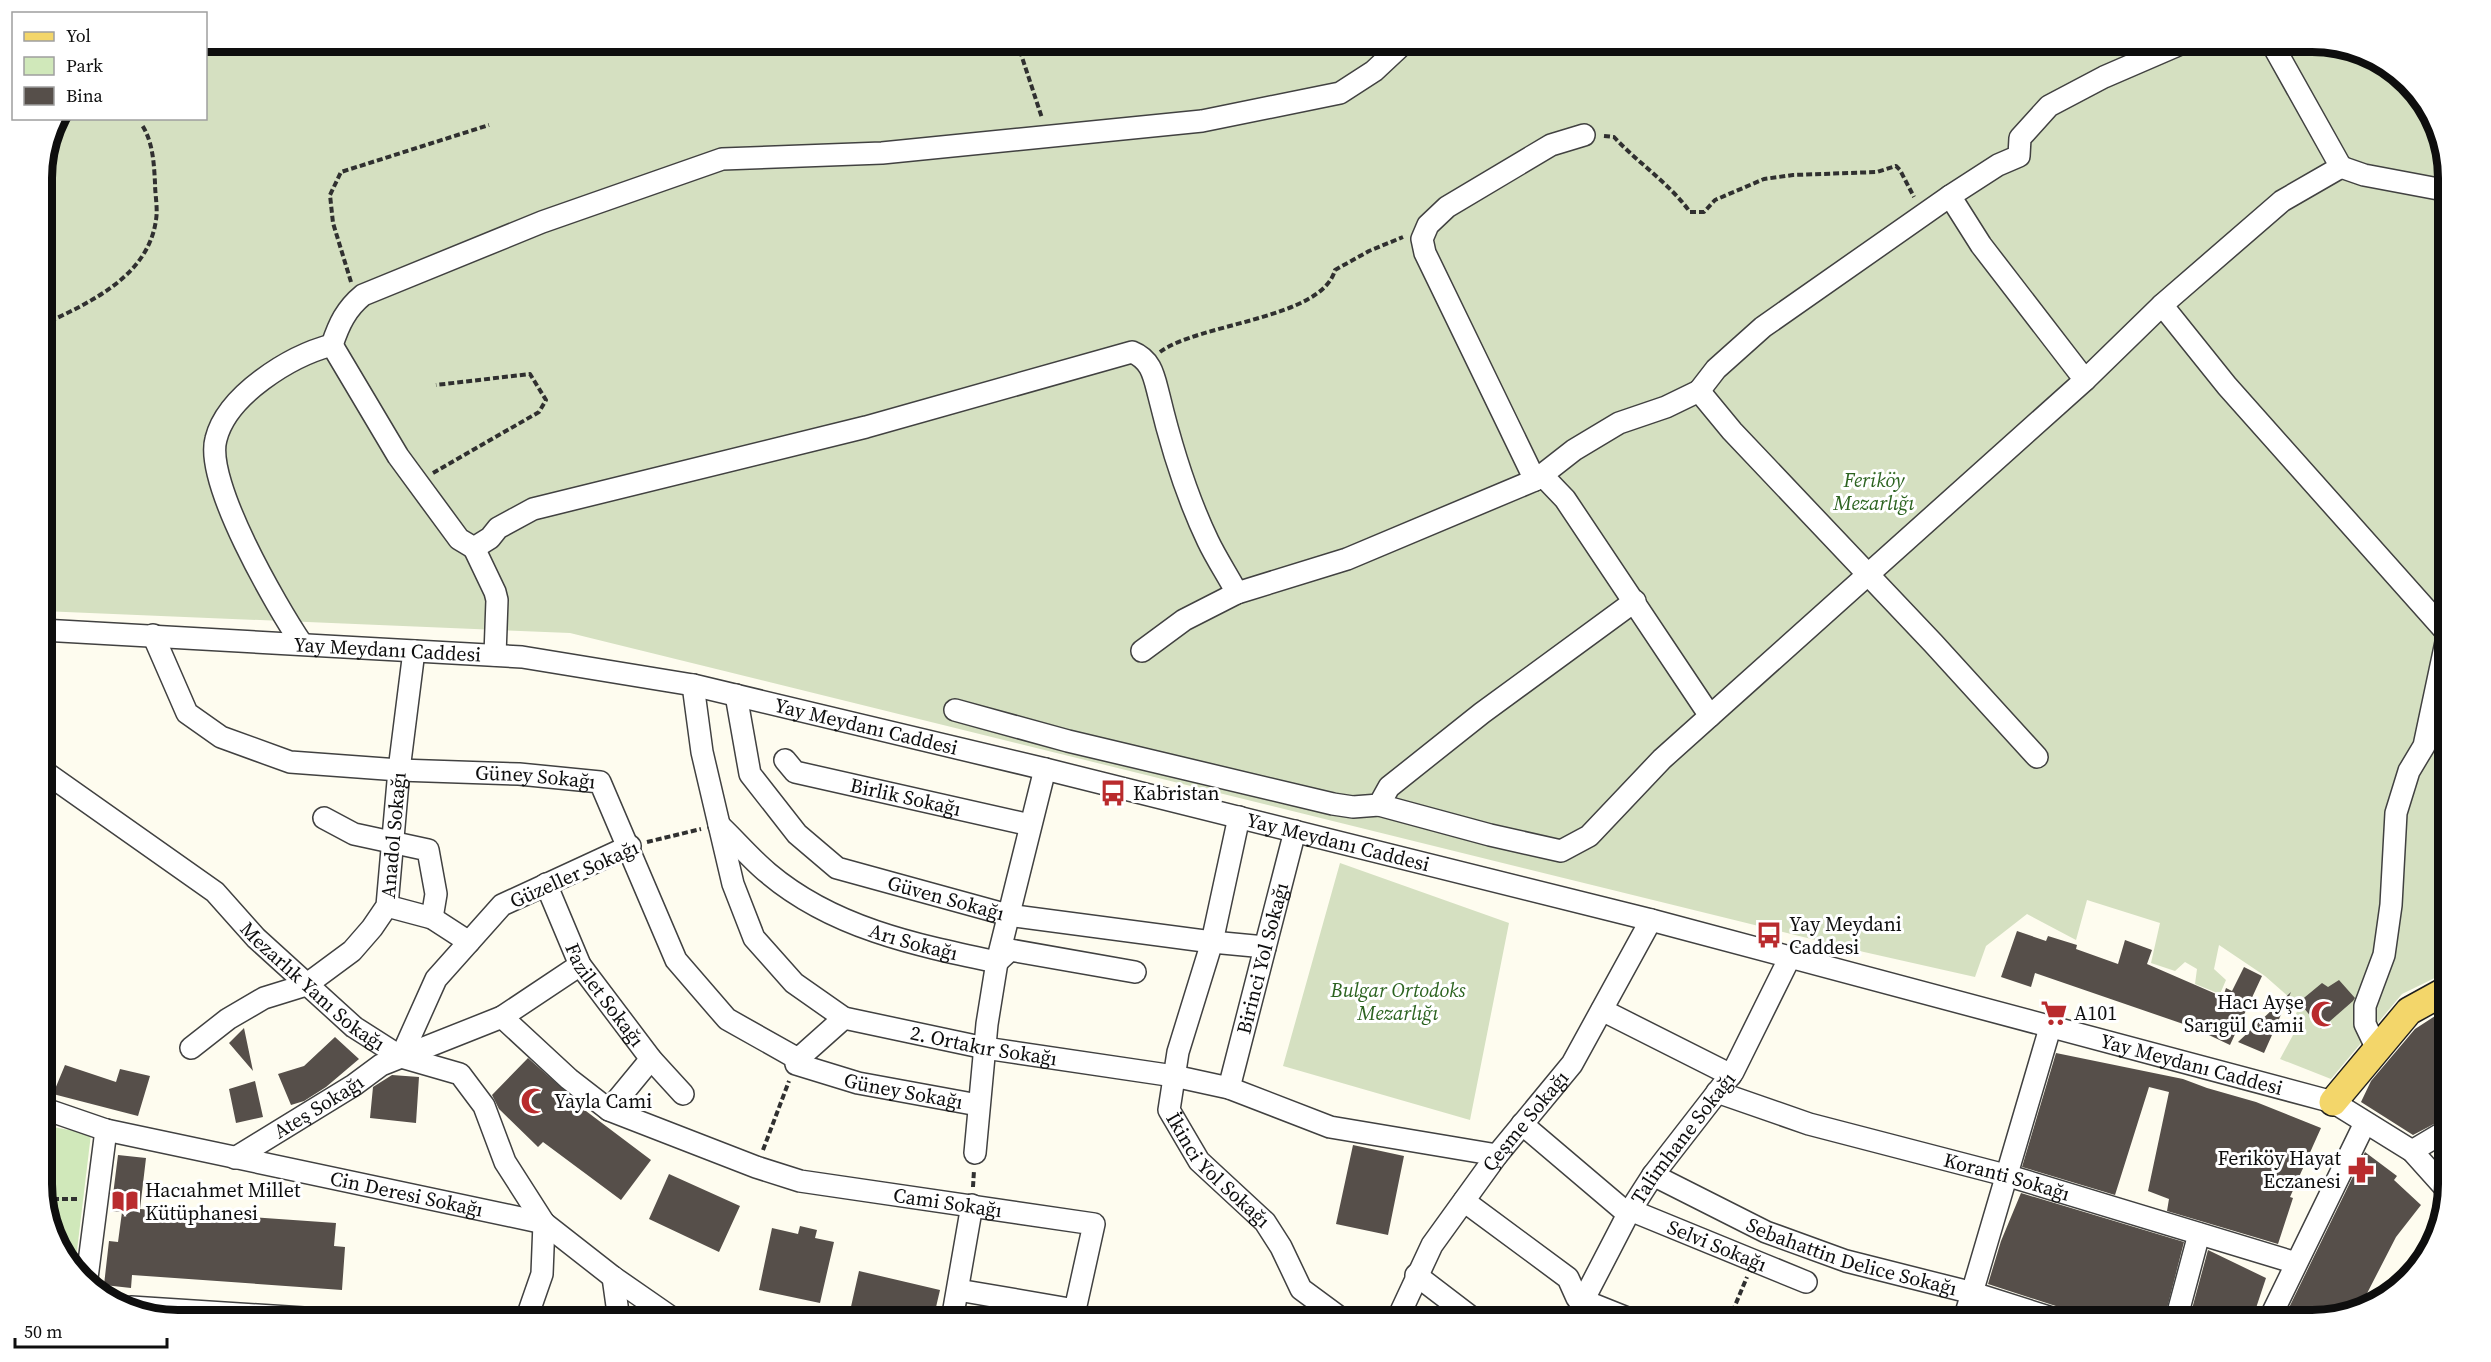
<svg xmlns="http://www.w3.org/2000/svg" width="2491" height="1362" viewBox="0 0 2491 1362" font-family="'Source Serif 4',serif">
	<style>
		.green { fill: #d0e8ba }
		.cemetery { fill: #d5e0c1 }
		.building { fill: #564f4a }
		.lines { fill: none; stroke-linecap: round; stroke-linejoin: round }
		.minor-casing { stroke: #414141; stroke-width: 24 }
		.major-casing { stroke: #1f1f1f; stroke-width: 30 }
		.path { stroke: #303030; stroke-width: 4; stroke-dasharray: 6 3; stroke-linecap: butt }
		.minor { stroke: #fff; stroke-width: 21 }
		.major { stroke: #f3d66a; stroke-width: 27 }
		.labels { text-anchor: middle; stroke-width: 6; stroke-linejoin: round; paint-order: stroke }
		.park-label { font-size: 20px; font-style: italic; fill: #2c6320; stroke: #fff }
		.street-label { font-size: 20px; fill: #0e0e0e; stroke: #fff }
		.poi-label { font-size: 20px; fill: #0e0e0e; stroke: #fff; text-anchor: start }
		.rim { fill: none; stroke: #0e0e0e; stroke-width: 8 }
	</style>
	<rect width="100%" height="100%" fill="#fefcef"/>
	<path class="green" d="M42,1125L91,1134L75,1267L60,1252L42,1192Z"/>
	<path class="cemetery" d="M206,42H2313L2381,60L2431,110L2449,172V971L2402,994L2331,1079L2280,1059L2299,1024L2294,1019L2299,1006L2265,976L2219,945L2214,969L2226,980L2220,994L2195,984L2197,969L2185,962L2175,971L2151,963L2160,923L2087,900L2076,940L2027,914L1986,946L1975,977L1864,952L570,633L42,611V170L53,126L57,118H206Z
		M1340,863L1509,923L1470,1120L1283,1066Z"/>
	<path class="building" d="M2017,931L2046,941L2048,936L2077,945L2076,949L2118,964L2125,940L2152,950L2147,964L2223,997L2226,988L2232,991L2244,967L2262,976L2230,1045L2192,1027L2035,973L2031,987L2001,977Z
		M2339,980L2355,998L2353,1001L2321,1029L2299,1002L2322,983L2328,987Z
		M2291,992L2264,1053L2238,1042Z
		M2449,1007V1116L2413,1135L2361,1102L2371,1081L2415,1029Z
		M244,1028L253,1071L229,1043Z
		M335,1037L359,1059L326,1087L304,1101L291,1105L278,1074L304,1066Z
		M2056,1053L2183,1079L2207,1088L2256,1102L2321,1128L2290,1197L2293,1198L2278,1244L2167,1211L2169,1199L2148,1191L2169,1092L2149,1087L2115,1195L2022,1167Z
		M528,1058L580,1104L578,1105L651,1160L621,1200L543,1142L538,1147L499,1109L492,1095Z
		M65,1065L116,1082L120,1069L150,1076L138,1116L53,1094Z
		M392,1075L419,1077L416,1123L370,1118L373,1087Z
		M255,1081L263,1117L236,1123L229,1089Z
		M1353,1145L1404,1156L1388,1235L1336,1224Z
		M2365,1152L2397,1176L2394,1180L2421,1205L2396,1237L2360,1307L2313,1320H2283Z
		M118,1155L146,1158L140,1209L336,1223L334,1246L345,1247L342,1290L132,1275L131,1288L104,1285L109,1241L118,1242L122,1212L111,1211Z
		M669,1174L740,1206L719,1252L649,1219Z
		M2021,1193L2184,1242L2164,1320H2070L2068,1312L2062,1308L1988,1284L2001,1241Z
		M800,1226L817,1230L815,1238L834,1242L820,1303L759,1290L772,1228L798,1234Z
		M2208,1250L2266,1278L2252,1320H2189Z
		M859,1271L940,1290L933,1320H848Z
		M1981,1309L2016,1320H1977Z"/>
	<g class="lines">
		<g class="minor-casing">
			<g id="minor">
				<path d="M1584,135L1551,145L1447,207L1428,225L1422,239L1425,253L1535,480L1542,475L1565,499L1710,716"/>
				<path d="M2341,167L2364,175L2449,191"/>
				<path d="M2162,305L2282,201L2341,167L2271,42"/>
				<path d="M332,345C339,324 346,309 363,295L542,222L722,159L882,153L1202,121L1340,93L1374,71L1405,42"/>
				<path d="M2085,380L2162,305L2227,386L2448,634"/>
				<path d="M1699,391L1716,369L1763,327L1950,196"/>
				<path d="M1542,475L1574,450L1619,423L1666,407L1699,391L1732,431L1933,643L2037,757"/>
				<path d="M474,548L495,592L497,600L495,655"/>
				<path id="s1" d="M42,630L522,657L693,685L1045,769L1651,920L2333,1102L2412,1151L2447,1190"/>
				<path id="s2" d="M153,635L187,713L221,737L290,762L399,770L519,774L600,782L676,960L727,1019L798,1059L844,1018"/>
				<path d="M302,644C277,607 204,482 216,439C227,395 290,356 332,345L398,456L459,539L474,548L490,538L498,528L533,509L866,427L1132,352C1152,360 1154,377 1159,396C1171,446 1186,495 1208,541C1216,558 1228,576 1237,593"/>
				<path d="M1142,651L1184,620L1237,593L1347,559L1535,480"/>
				<path id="s3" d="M693,685L702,752L733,884L754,938L794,983L844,1018L985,1048L1174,1076L1229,1088L1330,1127L1497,1155"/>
				<path id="s4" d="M736,695L750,774L797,834L837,868L1008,915L1212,942L1265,947"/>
				<path d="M955,710L1068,741L1333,804L1353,807L1379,805L1389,787L1482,713L1635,601"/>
				<path id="s5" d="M785,760L795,772L1030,825"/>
				<path id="s6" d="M42,770L215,892L256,938L354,1027L401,1057L460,1074L484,1106L505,1162L544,1223"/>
				<path d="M1379,805L1490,835L1561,851L1589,836L1662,759L2085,380L1981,245L1950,196L1998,165L2019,156L2020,138L2049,106L2104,77L2185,42"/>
				<path id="s7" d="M1239,817L1212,942L1178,1052L1169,1110L1199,1161L1265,1222L1281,1247L1301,1289L1343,1320"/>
				<path d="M324,818L354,834L428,850L436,894L432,918"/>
				<path id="s8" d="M719,825C736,841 751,859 768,873C833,928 916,945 997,962L1010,950L1135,972"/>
				<path id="s9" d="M546,884L580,965L651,1059L683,1094"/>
				<path d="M387,906L432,918L469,942"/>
				<path d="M1602,1010L1731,1075"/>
				<path id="s10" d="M502,1017L569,1079L609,1110L756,1167L800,1181L1094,1224L1075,1310L958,1290"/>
				<path id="s11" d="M191,1048L228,1019L264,998L306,985L352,951L372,928L387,906L399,770L414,651"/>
				<path d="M2377,1049L2365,1024V1006L2384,955L2391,905L2396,813L2409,771L2424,746L2449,628"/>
				<path d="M401,1057L436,979L502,905L630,846"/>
				<path id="s12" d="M796,1064L858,1083L978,1105"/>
				<path id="s13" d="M1229,1088L1295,831"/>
				<path id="s14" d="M1717,1092L1809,1124L2009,1176L2296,1263"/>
				<path id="s15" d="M42,1108L106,1130L544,1223L613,1277L675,1320"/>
				<path d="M609,1110L651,1059"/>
				<path d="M1522,1124L1628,1214"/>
				<path d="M2412,1151L2449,1129"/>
				<path d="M975,1153L987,1024L997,962L1045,769"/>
				<path id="s16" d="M235,1158L354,1085L381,1065L502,1017L580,965"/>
				<path id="s17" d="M1653,1175L1766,1232L1846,1261L1973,1293L2058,1320"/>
				<path d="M1464,1201L1568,1278L1577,1298L1632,1320"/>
				<path id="s18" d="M1630,1210L1806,1282"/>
				<path d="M1416,1275L1475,1320"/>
				<path d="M613,1277L619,1320"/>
				<path d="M87,1278L106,1130"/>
				<path d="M131,1307L335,1320"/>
				<path d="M526,1320L542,1274L544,1223"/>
				<path d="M952,1320L972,1205"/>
				<path id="s19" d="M1397,1320L1432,1245L1497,1155L1572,1064L1651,920"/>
				<path id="s20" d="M1576,1320L1585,1297L1628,1214L1653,1175L1733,1072L1790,957"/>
				<path d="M1964,1320L2050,1028"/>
				<path d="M2176,1320L2199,1234"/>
				<path d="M2269,1320L2365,1123"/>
			</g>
		</g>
		<g class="major-casing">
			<path id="major" d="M2333,1102L2409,1011L2449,989"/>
		</g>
		<path class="path" d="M1017,42L1042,118
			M1604,136L1614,137C1638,163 1669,183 1690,212H1704L1715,200L1764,179L1793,175L1877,172L1896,166L1900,170L1914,197
			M351,282L333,223L330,195L341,172L489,125
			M42,325C89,303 148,277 156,220C158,208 155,195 155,183C154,164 153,142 142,125
			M1160,352C1199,323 1322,319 1335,270L1369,251L1403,237
			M433,473L539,412L546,400L530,374L436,385
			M647,842L701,829
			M763,1150L789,1081
			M973,1187L974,1170
			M44,1199H79
			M1729,1320L1747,1277"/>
		<use href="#minor" class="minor"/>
		<use href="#major" class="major"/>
	</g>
	<defs>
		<g id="bus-bare" transform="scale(2.07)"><path d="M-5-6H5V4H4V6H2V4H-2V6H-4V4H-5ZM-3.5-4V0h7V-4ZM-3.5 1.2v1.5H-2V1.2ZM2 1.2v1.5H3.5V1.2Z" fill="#b92b2d" stroke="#fff" stroke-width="2.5" paint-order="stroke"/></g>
		<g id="supermarket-bare" transform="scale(2.07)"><path d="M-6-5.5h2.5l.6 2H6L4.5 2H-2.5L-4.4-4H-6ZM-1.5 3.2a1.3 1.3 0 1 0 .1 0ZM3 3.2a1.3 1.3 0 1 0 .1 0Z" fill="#b92b2d" stroke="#fff" stroke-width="2.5" paint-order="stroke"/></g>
		<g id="mosque-bare" transform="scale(2.07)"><path d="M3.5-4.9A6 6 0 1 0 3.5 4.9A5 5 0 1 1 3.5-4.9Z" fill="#b92b2d" stroke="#fff" stroke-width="2.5" paint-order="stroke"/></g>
		<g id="pharmacy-bare" transform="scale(2.07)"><path d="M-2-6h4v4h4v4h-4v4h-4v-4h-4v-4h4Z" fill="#b92b2d" stroke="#fff" stroke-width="2.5" paint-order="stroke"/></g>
		<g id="library-bare" transform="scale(2.07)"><path d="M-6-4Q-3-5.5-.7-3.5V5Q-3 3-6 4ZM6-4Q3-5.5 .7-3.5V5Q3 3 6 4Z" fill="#b92b2d" stroke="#fff" stroke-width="2.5" paint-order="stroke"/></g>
	</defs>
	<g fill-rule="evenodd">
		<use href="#bus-bare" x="1113" y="793"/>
		<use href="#bus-bare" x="1769" y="935"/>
		<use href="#supermarket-bare" x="2054" y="1013"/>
		<use href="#mosque-bare" x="2324" y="1014"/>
		<use href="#mosque-bare" x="534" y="1101"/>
		<use href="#pharmacy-bare" x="2361" y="1170"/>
		<use href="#library-bare" x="125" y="1201"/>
	</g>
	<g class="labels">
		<g class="park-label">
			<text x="1874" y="487">Feriköy<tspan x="1874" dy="23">Mezarlığı</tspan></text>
			<text x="1398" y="997">Bulgar Ortodoks<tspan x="1398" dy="23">Mezarlığı</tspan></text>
		</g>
		<g class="street-label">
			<text dy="7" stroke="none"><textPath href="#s1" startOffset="346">Yay Meydanı Caddesi</textPath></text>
			<text dy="7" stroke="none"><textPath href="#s1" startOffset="832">Yay Meydanı Caddesi</textPath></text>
			<text dy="7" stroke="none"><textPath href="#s2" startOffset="446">Güney Sokağı</textPath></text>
			<text dy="7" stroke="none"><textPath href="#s5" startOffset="129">Birlik Sokağı</textPath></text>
			<text dy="7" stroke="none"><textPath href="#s11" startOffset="318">Anadol Sokağı</textPath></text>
			<text dy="7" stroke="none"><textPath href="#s1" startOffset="1318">Yay Meydanı Caddesi</textPath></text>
			<text transform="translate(574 874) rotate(-24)" y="7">Güzeller Sokağı</text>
			<text dy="7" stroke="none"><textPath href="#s4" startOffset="322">Güven Sokağı</textPath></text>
			<text dy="7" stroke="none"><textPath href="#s8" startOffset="231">Arı Sokağı</textPath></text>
			<text dy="7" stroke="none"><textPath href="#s13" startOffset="134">Birinci Yol Sokağı</textPath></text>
			<text dy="7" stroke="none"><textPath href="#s6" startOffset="348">Mezarlık Yanı Sokağı</textPath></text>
			<text dy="7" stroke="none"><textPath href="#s9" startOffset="126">Fazilet Sokağı</textPath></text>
			<text dy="7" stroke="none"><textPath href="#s3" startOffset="525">2. Ortakır Sokağı</textPath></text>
			<text dy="7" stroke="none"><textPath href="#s1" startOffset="2200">Yay Meydanı Caddesi</textPath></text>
			<text dy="7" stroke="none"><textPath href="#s12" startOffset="111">Güney Sokağı</textPath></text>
			<text dy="7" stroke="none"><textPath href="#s16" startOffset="98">Ateş Sokağı</textPath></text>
			<text dy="7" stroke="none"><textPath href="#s19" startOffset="238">Çeşme Sokağı</textPath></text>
			<text dy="7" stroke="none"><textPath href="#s20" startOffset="212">Talimhane Sokağı</textPath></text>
			<text dy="7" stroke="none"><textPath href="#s7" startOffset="380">İkinci Yol Sokağı</textPath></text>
			<text dy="7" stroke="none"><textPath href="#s14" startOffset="302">Koranti Sokağı</textPath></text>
			<text dy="7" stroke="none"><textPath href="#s15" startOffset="375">Cin Deresi Sokağı</textPath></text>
			<text dy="7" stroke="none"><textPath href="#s10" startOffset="495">Cami Sokağı</textPath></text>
			<text dy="7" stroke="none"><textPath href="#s18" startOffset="94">Selvi Sokağı</textPath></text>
			<text dy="7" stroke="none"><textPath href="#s17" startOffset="216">Sebahattin Delice Sokağı</textPath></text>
		</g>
		<g class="poi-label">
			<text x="1133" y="800">Kabristan</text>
			<text x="1789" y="931">Yay Meydani<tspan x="1789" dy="23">Caddesi</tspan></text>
			<text x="2304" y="1009" text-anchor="end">Hacı Ayşe<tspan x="2304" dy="23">Sarıgül Camii</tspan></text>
			<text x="2074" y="1020">A101</text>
			<text x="554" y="1108">Yayla Cami</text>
			<text x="2341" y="1165" text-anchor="end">Feriköy Hayat<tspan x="2341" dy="23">Eczanesi</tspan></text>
			<text x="145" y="1197">Hacıahmet Millet<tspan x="145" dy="23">Kütüphanesi</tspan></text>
		</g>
	</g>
	<path d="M0 0H2491V1362H0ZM178 52H2312A126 126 0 0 1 2438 178V1184A126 126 0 0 1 2312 1310H178A126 126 0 0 1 52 1184V178A126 126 0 0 1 178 52Z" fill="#fff" fill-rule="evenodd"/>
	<path class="rim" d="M178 52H2312A126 126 0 0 1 2438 178V1184A126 126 0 0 1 2312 1310H178A126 126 0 0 1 52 1184V178A126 126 0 0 1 178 52Z"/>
	<rect x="12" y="12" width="195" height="108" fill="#ffffff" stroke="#9f9f9f" stroke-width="1.5"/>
	<rect x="24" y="32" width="30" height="9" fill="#f3d66a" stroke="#9f9f9f" stroke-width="1.5"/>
	<text x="66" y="42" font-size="18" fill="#0e0e0e">Yol</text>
	<rect x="24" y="57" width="30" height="18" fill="#d0e8ba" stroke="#9f9f9f" stroke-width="1.5"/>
	<text x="66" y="72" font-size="18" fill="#0e0e0e">Park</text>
	<rect x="24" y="87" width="30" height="18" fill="#564f4a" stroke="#9f9f9f" stroke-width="1.5"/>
	<text x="66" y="102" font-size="18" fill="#0e0e0e">Bina</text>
	<path d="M15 1338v9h152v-9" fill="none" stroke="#0e0e0e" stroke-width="3"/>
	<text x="24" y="1338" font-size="18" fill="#0e0e0e" stroke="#ffffff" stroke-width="4.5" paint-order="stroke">50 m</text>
</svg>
